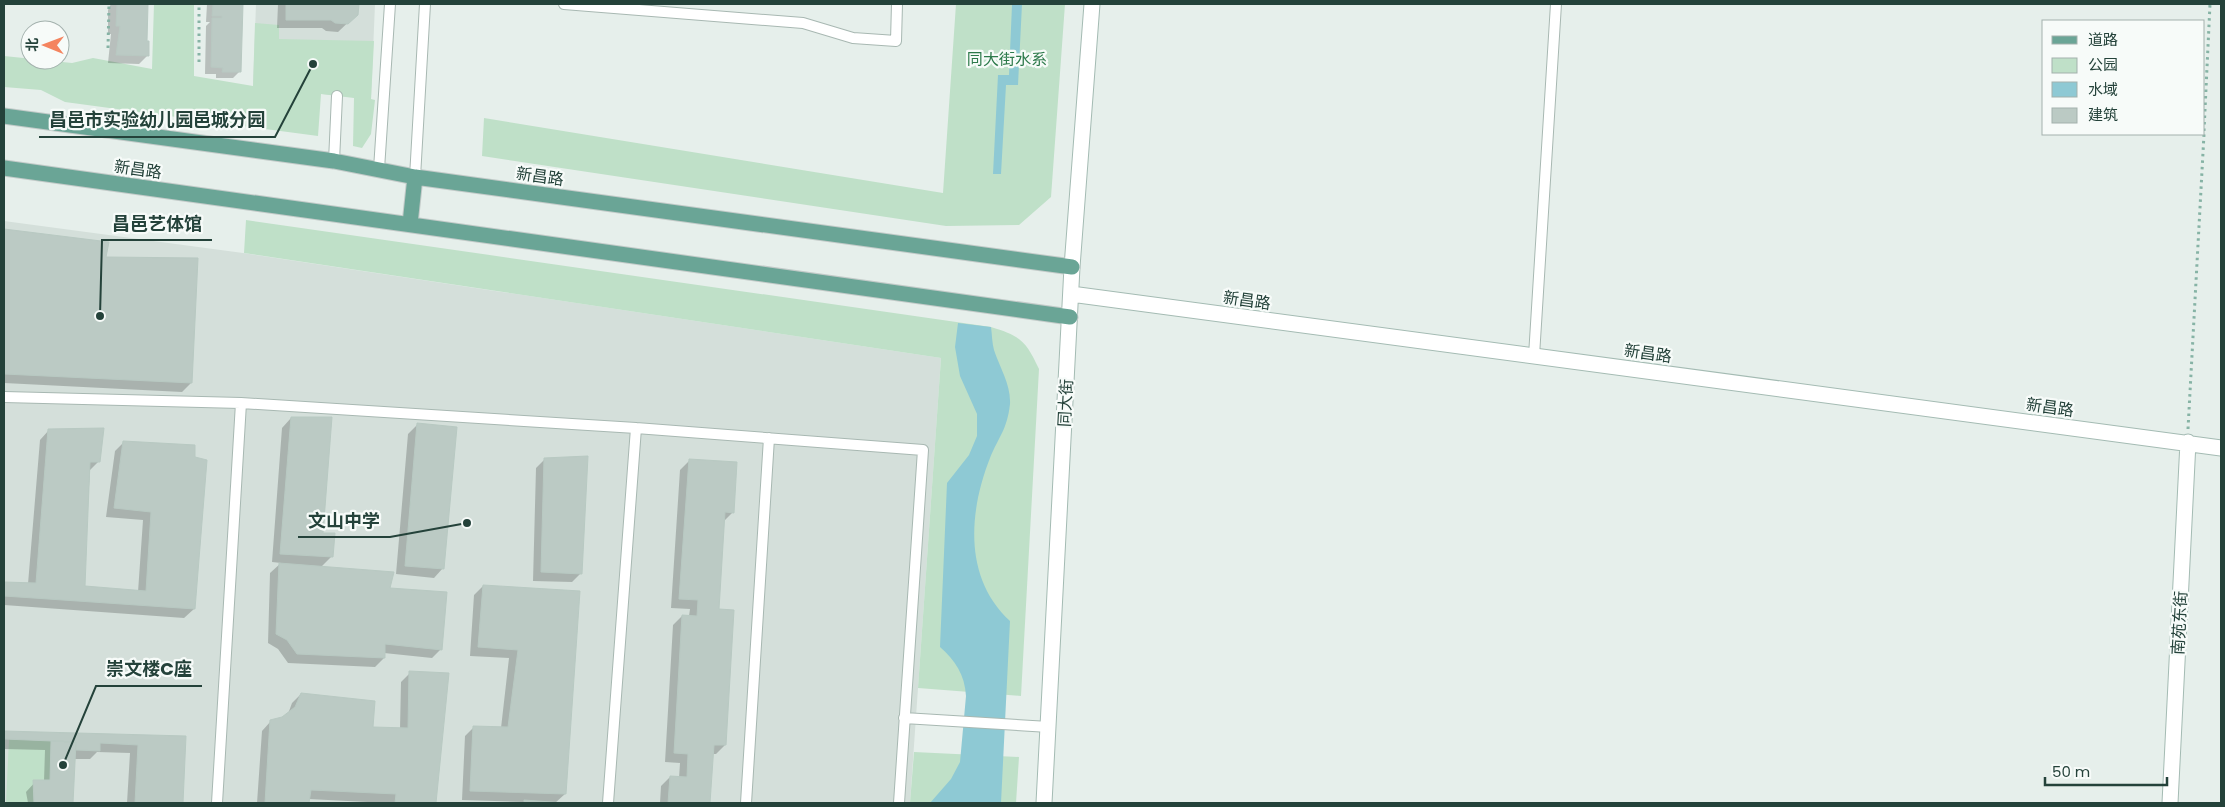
<svg xmlns="http://www.w3.org/2000/svg" width="2225" height="807" viewBox="0 0 2225 807" font-family="Poppins,'Noto Sans SC',sans-serif">
	<style>
		.built { fill: #d4dfda }
		.green { fill: #bfe0c8 }
		.water { fill: #8ec9d4 }
		.shadow { fill: #0003 }
		.building { fill: #bbcac4; stroke: #b8c9c2 }
		.lines { fill: none; stroke-linecap: round; stroke-linejoin: round }
		.lane-casing { stroke: #a8b8b2; stroke-width: 12 }
		.secondary-casing { stroke: #a4bbb3; stroke-width: 17 }
		.primary-casing { stroke: #c2cac8; stroke-width: 17 }
		.path { stroke: #86b3a5; stroke-width: 3; stroke-dasharray: 2.5 4; stroke-linecap: butt }
		.lane { stroke: #fff; stroke-width: 10 }
		.secondary { stroke: #fff; stroke-width: 15 }
		.primary { stroke: #6aa596; stroke-width: 15 }
		.labels { text-anchor: middle; stroke-width: 4.5; stroke-linejoin: round; paint-order: stroke }
		.park-label { font-size: 16px; fill: #2d7a4b; stroke: #f7fbf9 }
		.street-label { font-size: 16px; fill: #24423a; stroke: #f7fbf9 }
		.leader { fill: none; stroke: #24423a; stroke-width: 2 }
		.callout-dot { fill: #24423a; stroke: #f7fbf9; stroke-width: 2 }
		.callout-label { font-size: 18px; text-anchor: middle; font-weight: bold; fill: #24423a; stroke: #f7fbf9; stroke-width: 4.5; stroke-linejoin: round; paint-order: stroke }
	</style>
	<rect width="100%" height="100%" fill="#e6efeb"/>
	<path class="built" d="M256,4H375L371,99L253,87Z
		M4,221L243,253L941,358L910,803H4Z"/>
	<path class="green" d="M154,4H194V76L253,86L255,23L279,25V39L374,41L371,99L375,100L371,134L362,148L353,146L354,98L321,94L318,136L65,102L41,90L4,87V56L72,63L93,58L152,69Z
		M956,4H1065L1051,197L1019,225L946,226L482,156L484,118L943,193Z
		M246,220L991,327C1021,336 1026,341 1039,369L1021,696L918,688L941,358L244,253Z
		M9,739L51,741L50,780L33,781L34,803H6Z
		M914,752L1019,757L1016,803H910Z"/>
	<path class="water" d="M1002,4H1022L1018,85H1006L1001,174H993L998,75H1009L1012,5Z
		M958,323L991,327C992,334 992,343 994,350C1000,368 1011,385 1010,404C1007,430 999,436 990,458C969,511 963,578 1010,621L1001,803H930L951,779L960,762L966,696C965,675 955,660 940,647L947,483L969,455L977,436V414L960,376L955,347Z"/>
	<path class="shadow" d="M111,4H146V43L148,55L139,64L108,63L111,34H108V10Z
		M207,4H241L240,71L233,78H216V74H205L206,26L210,22H206Z
		M278,4H357V14L338,32L326,31L322,28H277Z
		M4,230L107,243L105,258L191,383L182,392L4,383Z
		M291,418L322,534L332,556L321,567L388,589L441,649L432,658L384,653V658L375,667L288,663L278,649L268,643L270,573L281,563L272,562L282,428Z
		M417,425L443,568L434,578L396,574L408,434Z
		M49,430L99,461L90,470L83,587L138,592L143,520L106,517L115,451L124,442L194,609L184,618L4,605V584H28L40,440Z
		M545,459L581,573L572,582L533,581L536,468Z
		M689,461L733,512L724,521L718,610L725,745L716,754H712L709,803H660L661,786L670,777L679,778L680,763L665,762L673,625L682,616H689L690,609L671,608L680,470Z
		M483,586L579,593L565,794L555,803L462,800L465,736L474,727L501,728L509,658L470,656L474,595Z
		M410,673L441,730L435,803H387L308,799V803H257L262,731L271,721L283,718L288,714L292,703L301,694L372,728L400,729L401,682Z
		M4,732L185,737L182,803H127L130,753L97,752L90,759H74L72,803H28L26,792L37,780L44,781L45,750L4,749Z"/>
	<path class="building" d="M117,4H148L147,41H149V56L116,55L120,26H116Z
		M213,4H243L241,72H222L223,68L211,67L212,18H222V16H212Z
		M286,4H359L358,15L348,24L335,23L331,20H286Z
		M4,229L109,242L106,257L198,258L192,383L4,374Z
		M291,417H332L323,533H335L333,557L280,554Z
		M417,423L457,427L444,569L405,566Z
		M104,428L100,462H90L85,586L146,591L151,512L114,508L123,441L195,445V457L207,460L195,609L4,596V582L36,583L48,429Z
		M588,456L582,574L541,572L544,458Z
		M689,459L737,462L734,513L725,512L719,609L734,610L726,745H714L710,803H668L670,776L687,777L688,754L674,753L682,615L697,616L698,600L679,599Z
		M279,563L394,572L390,588L447,592L442,650L385,644V658L297,654L287,640L276,634Z
		M483,585L580,591L566,794L470,791L473,726L508,727L518,650L478,647Z
		M409,671L449,673L436,803H395L396,794L311,790L309,803H265L270,720L282,717L295,707L301,693L375,701L373,727L408,728Z
		M4,731L186,736L183,803H135L138,745L100,743V751L76,750V742L4,739Z
		M51,741L76,742L73,803H34L33,780H50Z
		M524,800L565,803H524Z"/>
	<g class="lines">
		<g class="lane-casing">
			<path id="lane" d="M564,4L803,23L853,38L896,41L897,4
				M334,161L337,96
				M379,169L390,4
				M415,177L425,4
				M1534,356L1556,4
				M4,397L241,403L636,428L923,450L899,803
				M904,718L1049,727
				M217,803L241,403
				M608,803L636,428
				M746,803L769,438"/>
		</g>
		<g class="secondary-casing">
			<path id="secondary" d="M1071,294L2221,448
				M1044,803L1072,267L1092,4
				M2170,803L2188,442"/>
		</g>
		<g class="primary-casing">
			<path id="primary" d="M4,116L334,161L415,177L1072,267
				M4,168L1070,317
				M410,224L415,177"/>
		</g>
		<path class="path" d="M108,48L109,4
			M199,62V4
			M2204,131L2210,4
			M2188,429L2204,134"/>
		<use href="#lane" class="lane"/>
		<use href="#secondary" class="secondary"/>
		<use href="#primary" class="primary"/>
	</g>
	<g class="labels">
		<g class="park-label">
			<text x="1007" y="65">同大街水系</text>
		</g>
		<g class="street-label">
			<text transform="translate(138 169) rotate(8)" y="6">新昌路</text>
			<text transform="translate(540 176) rotate(8)" y="6">新昌路</text>
			<text transform="translate(1247 300) rotate(8)" y="6">新昌路</text>
			<text transform="translate(1648 353) rotate(8)" y="6">新昌路</text>
			<text transform="translate(1065 403) rotate(-87)" y="6">同大街</text>
			<text transform="translate(2050 407) rotate(8)" y="6">新昌路</text>
			<text transform="translate(2179 623) rotate(-87)" y="6">南苑东街</text>
		</g>
	</g>
	<path class="leader" d="M313 64L275 137H39M100 316L102 240H212M467 523L390 537H298M63 765L96 686H202"/>
	<g class="callout-dot">
		<circle cx="313" cy="64" r="5"/>
		<circle cx="100" cy="316" r="5"/>
		<circle cx="467" cy="523" r="5"/>
		<circle cx="63" cy="765" r="5"/>
	</g>
	<g class="callout-label">
		<text x="157" y="126">昌邑市实验幼儿园邑城分园</text>
		<text x="157" y="230">昌邑艺体馆</text>
		<text x="344" y="527">文山中学</text>
		<text x="149" y="675">崇文楼C座</text>
	</g>
	<rect width="2225" height="807" fill="none" stroke="#24423a" stroke-width="10"/>
	<rect x="2042" y="20" width="162" height="115" fill="#f7fbf9" stroke="#a3b1ad"/>
	<rect x="2052" y="36" width="25" height="8" fill="#6aa596" stroke="#a3b1ad"/>
	<text x="2088" y="45" font-size="15" fill="#24423a">道路</text>
	<rect x="2052" y="58" width="25" height="15" fill="#bfe0c8" stroke="#a3b1ad"/>
	<text x="2088" y="70" font-size="15" fill="#24423a">公园</text>
	<rect x="2052" y="82" width="25" height="15" fill="#8ec9d4" stroke="#a3b1ad"/>
	<text x="2088" y="95" font-size="15" fill="#24423a">水域</text>
	<rect x="2052" y="108" width="25" height="15" fill="#bbcac4" stroke="#a3b1ad"/>
	<text x="2088" y="120" font-size="15" fill="#24423a">建筑</text>
	<g transform="translate(45 45) rotate(271)"><circle r="24" fill="#f7fbf9" stroke="#a3b1ad"/>
	<path d="M0-4L9 19L0 12L-9 19Z" fill="#f4845f"/>
	<text y="-8" font-size="14" font-weight="bold" text-anchor="middle" fill="#24423a">北</text>
	</g>
	<path d="M2045 777v8h122v-8" fill="none" stroke="#24423a" stroke-width="2.5"/>
	<text x="2052" y="777" font-size="15" fill="#24423a" stroke="#f7fbf9" stroke-width="4" paint-order="stroke">50 m</text>
</svg>
